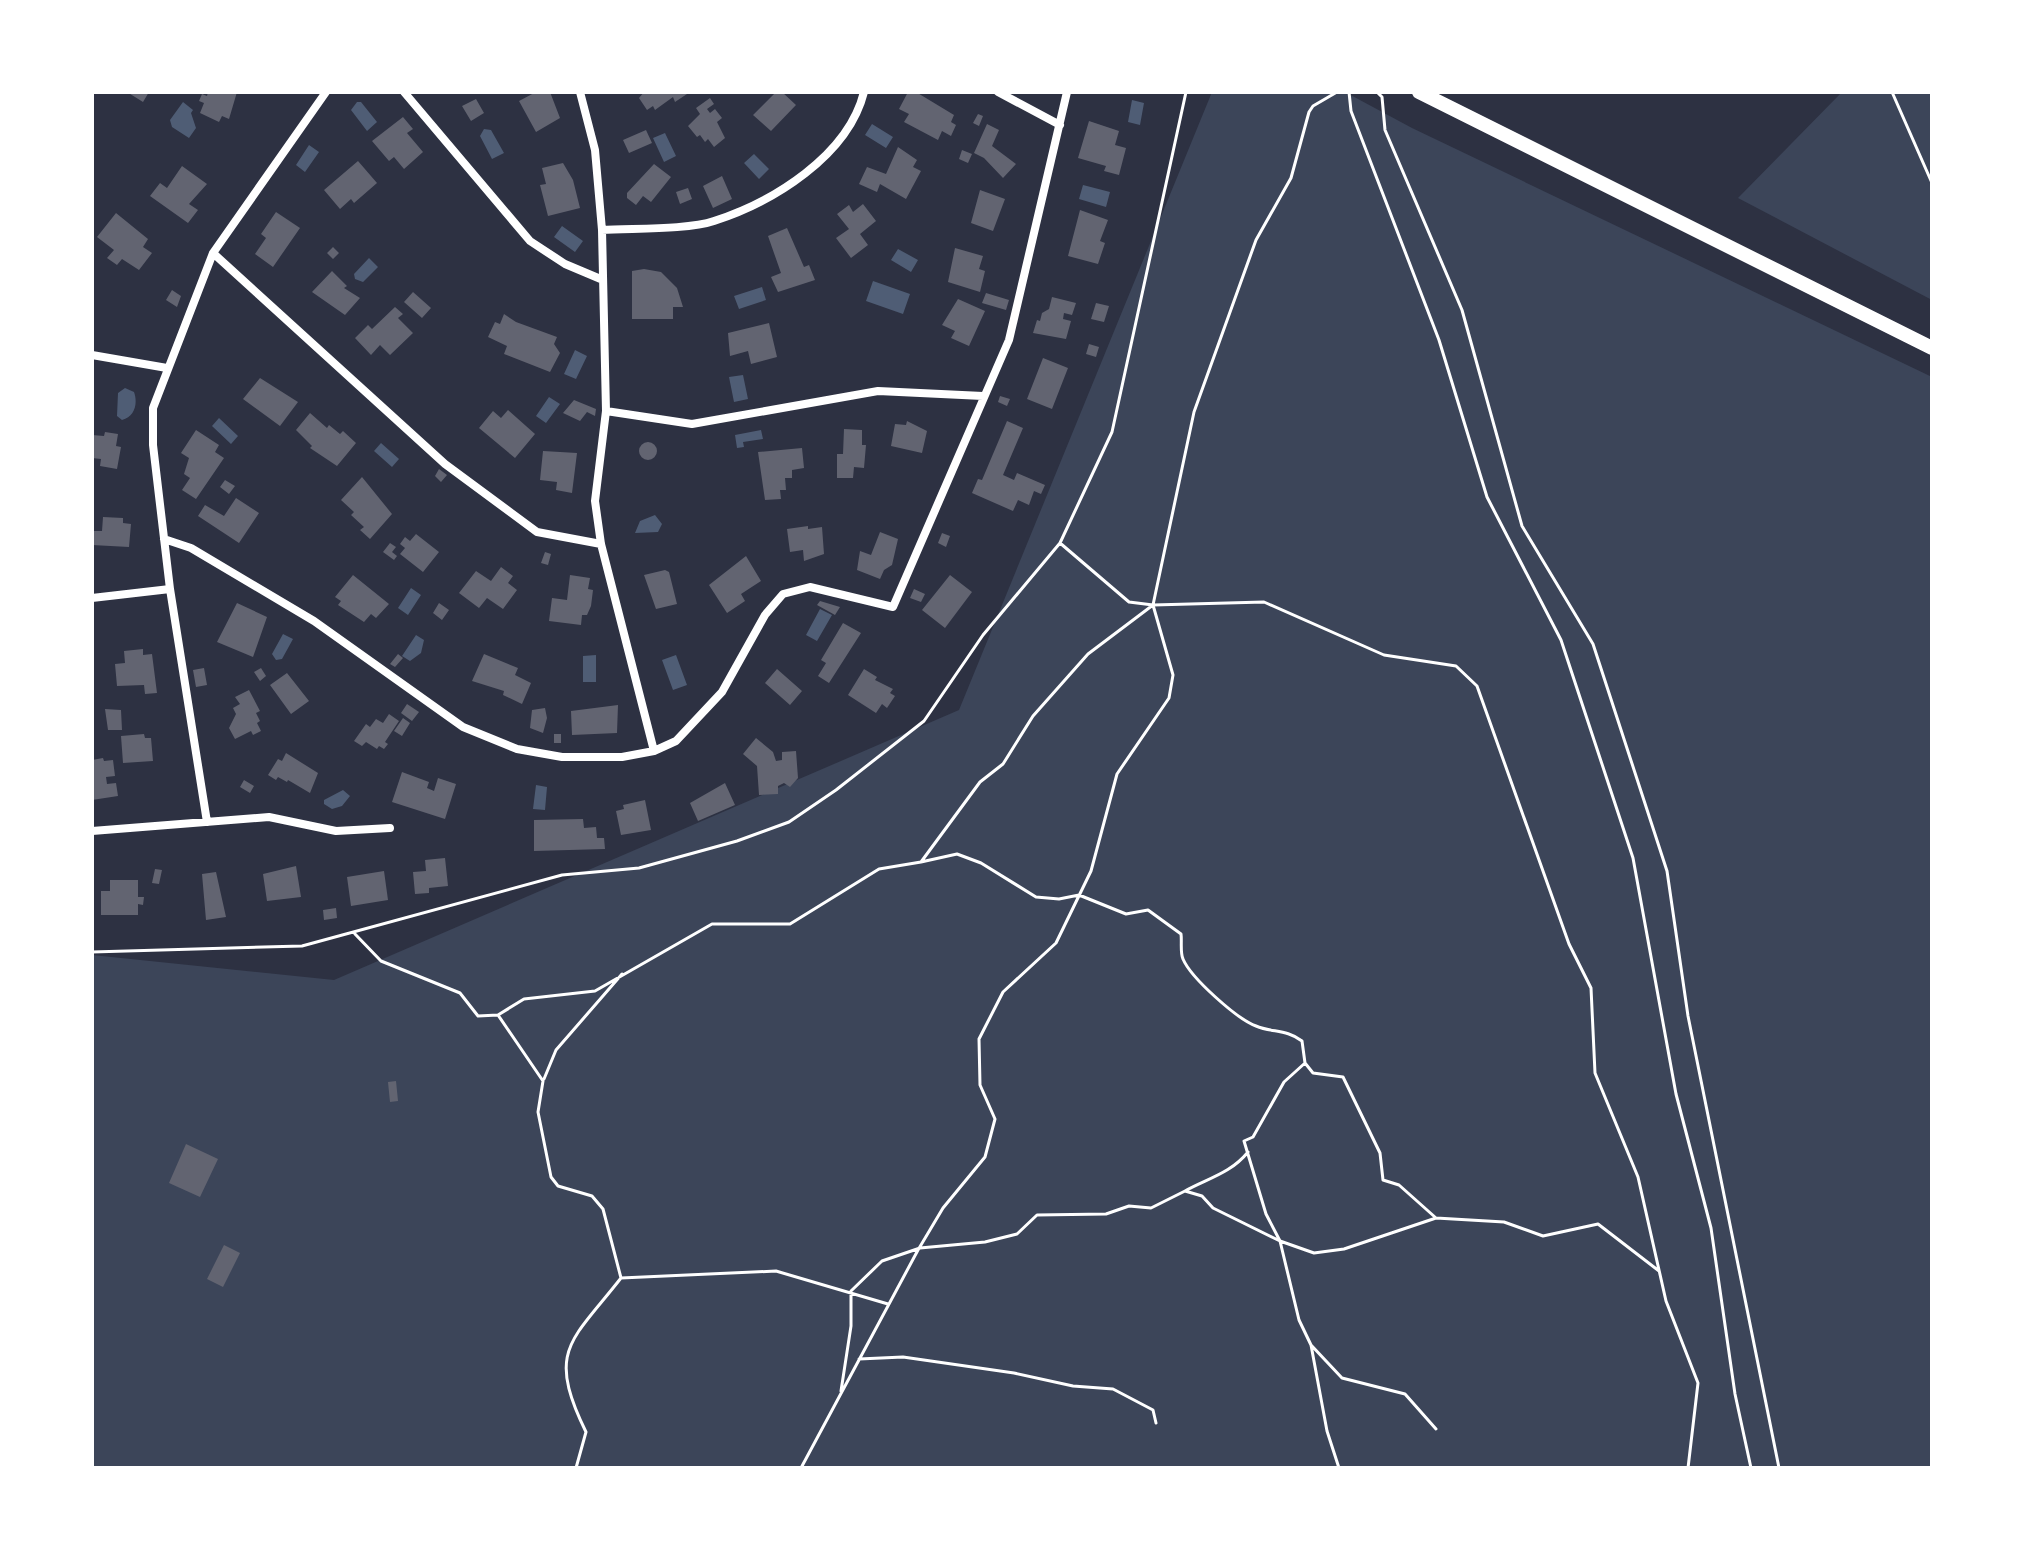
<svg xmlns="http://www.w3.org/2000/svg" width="2024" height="1560" viewBox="0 0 2024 1560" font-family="Mulish,sans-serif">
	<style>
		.green { fill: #3c4559 }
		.water { fill: #4f5d75 }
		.building { fill: #626471 }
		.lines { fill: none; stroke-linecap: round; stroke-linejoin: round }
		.path { stroke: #fff; stroke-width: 3 }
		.minor { stroke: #fff; stroke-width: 8 }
		.trunk { stroke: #fff; stroke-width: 14 }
	</style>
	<rect width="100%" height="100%" fill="#2d3142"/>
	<path class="green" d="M1212,92H1345L1412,128L1932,377V1468H92V955L334,980L959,710Z
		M1842,92H1932V300L1738,198Z"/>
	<path class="water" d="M1132,100L1144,103L1140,125L1128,122Z
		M183,102L193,110L191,113L196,128L189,138L172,127L170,120Z
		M357,102H361L377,122L367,131L351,110Z
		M872,124L893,137L886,148L865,135Z
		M484,129L491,130L504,153L492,159L480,136Z
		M665,133L676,156L664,162L653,138Z
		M309,145L319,152L305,172L296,165Z
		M754,154L769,169L759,179L744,163Z
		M1083,185L1110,192L1106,207L1079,199Z
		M562,226L583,241L575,252L554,237Z
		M898,249L918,260L911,272L891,260Z
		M369,258L378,267L363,282L355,279L354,274Z
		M873,281L910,294L903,314L866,301Z
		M762,287L766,300L739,309L734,296Z
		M575,350L587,356L576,379L564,374Z
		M743,375L748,399L734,402L729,377Z
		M125,388L134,392C138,403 135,417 122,420L117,416L118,393Z
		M549,397L560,404L546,423L536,416Z
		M219,418L238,436L231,444L212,426Z
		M761,430L763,439L743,442L744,447L737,448L735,435Z
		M381,443L399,459L392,467L374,451Z
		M655,515L662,524L658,532L635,533L640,521Z
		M411,588L421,595L408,615L398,608Z
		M820,609L832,615L817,641L806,635Z
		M283,634L293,639L282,659L276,660L272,654Z
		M416,635L424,640L421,653L410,661L402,656Z
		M596,655V682H583V656Z
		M676,655L687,685L673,690L662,660Z
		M536,785L547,787L545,810L533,809Z
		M343,790L350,796L342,806L332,809L324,804V800Z"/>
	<path class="building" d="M127,92H149L143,102Z
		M208,92H237L229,119L222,116L219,122L200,113L204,103L199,101L202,94L207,96Z
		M536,92H550L560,118L536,132L519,101Z
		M644,92H690L675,102L673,97L655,110L653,106L647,110L639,98Z
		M776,92H782L796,105L771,131L753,115Z
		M908,92H916L954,115L951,122L956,125L951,136L942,131L938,140L904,122L909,114L899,109Z
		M710,98L714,104L707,109L710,113L715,109L722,118L717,122L725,138L714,147L708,139L705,142L700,135L697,137L688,126L700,114L696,108Z
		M476,99L484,113L471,121L462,106Z
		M978,114L983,116L979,126L973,123Z
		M403,117L413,129L407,133L423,152L404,169L394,157L389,161L372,141Z
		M1089,121L1119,131L1115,145L1126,148L1119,175L1104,171L1106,166L1078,158Z
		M987,124L999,130L992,146L1016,164L1003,178L984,158L974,153Z
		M646,130L652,143L629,153L623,140Z
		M898,147L917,160L913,167L921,171L906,199L880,184L877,192L859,184L867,167L886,174Z
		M962,150L972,154L968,163L959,159Z
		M358,161L377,183L354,203L351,199L340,209L324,190Z
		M563,163L573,180L580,208L548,216L540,185L546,184L542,168Z
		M654,164L671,177L651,202L643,196L636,205L627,198V193Z
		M182,166L207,184L189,204L198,210L188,223L150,196L160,183L167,188Z
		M722,176L732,199L713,208L703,186Z
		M688,188L692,199L680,204L676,192Z
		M980,190L1005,199L993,231L971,223Z
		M863,204L876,221L860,234L868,245L851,258L836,238L849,229L837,214L849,205L853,212Z
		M1080,210L1108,220L1100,241L1105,243L1098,264L1068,256Z
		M276,212L300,228L273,267L255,254L266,238L261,234Z
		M116,213L148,239L143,247L152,253L139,270L122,259L117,265L107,258L114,250L97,237Z
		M787,228L804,267L809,265L815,280L778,292L771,277L781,273L768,236Z
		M333,247L339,253L333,259L327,253Z
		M955,248L983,256L979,269L985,271L980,292L948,282Z
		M644,269L661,272L677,288L683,307H673V319H632V271Z
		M332,271L347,286L344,288L360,298L345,315L312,292Z
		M172,290L181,296L177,307L166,300Z
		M413,292L431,308L422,318L404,302Z
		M986,293L1009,300L1006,310L982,303Z
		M1052,297L1076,303L1072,315L1064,313L1063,319L1071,321L1066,339L1033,333L1037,320L1040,321L1042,313L1049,309Z
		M958,299L985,311L969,346L951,338L955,331L942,325Z
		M1096,303L1109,306L1104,322L1091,319Z
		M395,307L403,314L398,318L413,333L390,355L380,345L371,355L355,338L368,325L372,329Z
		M504,314L516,322L557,337L554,344L560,353L550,372L504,354L507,346L488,337L495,322L500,324Z
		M769,323L777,357L751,364L748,351L730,356L728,333Z
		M1089,344L1099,347L1096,357L1086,354Z
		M1043,358L1068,368L1052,409L1027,399Z
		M260,378L298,402L280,426L243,399Z
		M1000,396L1010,399L1007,406L998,402Z
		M574,400L596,409L595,416L587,412L580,421L563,413Z
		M508,410L535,434L515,458L479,428L493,411L501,418Z
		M310,413L327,428L329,425L340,434L343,431L356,443L337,466L310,448L312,446L296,430Z
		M907,421L927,431L922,453L891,446L895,424L906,425Z
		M1007,421L1023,428L1003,475L1014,480L1017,473L1045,485L1041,494L1034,491L1029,505L1018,500L1013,511L972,493L978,479L982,480Z
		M844,429L862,430V445H866L864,468L854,467L853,478H837V454H843Z
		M196,430L219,445L215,452L224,458L196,499L182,490L190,478L184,474L189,458L181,453Z
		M105,432L118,434L116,446L121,447L117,469L100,466L101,459L92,458V435L104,436Z
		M639 451a9 9 0 1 1 18 0a9 9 0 1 1-18 0Z
		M802,448L804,468L792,470V478H785L786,490H780L781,499L765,500L758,452Z
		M543,451L577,453L572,493L556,490L557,482L540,480Z
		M439,469L447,475L441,482L435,476Z
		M362,477L392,514L370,539L360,530L364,527L351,515L354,512L341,500Z
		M225,480L235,486L229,494L220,487Z
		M236,498L259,513L239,543L198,516L205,505L224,516Z
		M103,517L123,518V523L131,524L129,547L92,545L93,531H102Z
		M808,526V529L822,527L824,554L804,561L803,550L790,552L787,529Z
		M880,532L898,539L892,565L884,570L880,579L857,570L860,551L871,555Z
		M942,533L950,536L946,547L938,543Z
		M416,534L439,552L423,572L400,554L405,548L400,544L405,537L410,541Z
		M390,543L396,547L392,552L397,556L394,560L383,552Z
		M545,552L551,554L548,565L541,563Z
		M746,556L761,581L741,594L745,601L727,613L709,585Z
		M501,567L513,576L508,583L517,590L503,609L487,598L479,608L459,593L476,571L491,581Z
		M665,570L669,572L677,604L656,609L644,575Z
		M353,575L389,604L376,618L371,614L364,622L338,605L341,601L335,597Z
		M570,575L590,578L588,589L593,590L591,606L587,615H582L581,625L549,621L552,598L567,600Z
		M950,575L972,592L945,628L922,610Z
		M914,589L925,594L921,602L910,598Z
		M820,601L840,607L835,615L817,605Z
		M237,603L267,617L253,657L217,642Z
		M439,603L449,610L442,620L433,613Z
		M843,623L861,633L829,683L818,676L826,663L821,660Z
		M143,649V655L152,654L157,693L145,694L144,685L117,686L115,664L125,663L124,651Z
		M398,654L403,658L395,667L390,664Z
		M484,654L518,668L515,675L531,683L522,704L503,695L504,691L472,681Z
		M204,668L207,685L196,687L193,670Z
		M261,668L266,676L260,681L254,672Z
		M777,669L802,691L790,705L765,683Z
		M864,669L877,677L875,680L893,689L890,693L895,696L887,708L882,704L876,713L848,695Z
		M287,673L309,701L291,714L270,685Z
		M249,690L260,711L256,713L260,721L257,723L261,731L253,735L251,731L235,739L229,728L236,714L233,708L240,704L235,697Z
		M407,704L419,712L412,721L401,713Z
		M618,705L617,733L572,735L571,711Z
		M545,708L547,718L543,733L530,728L532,710Z
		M105,709L121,710L122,730H108Z
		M389,714L399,721L385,742L388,744L384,749L379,746L377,749L366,742L362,746L354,741L366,724L370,727L376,719L383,723Z
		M403,718L410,723L402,736L394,731Z
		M144,734L145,738H151L153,761L123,763L121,736Z
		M554,734H561V743H554Z
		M756,738L773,752L776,761L782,760V752L796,751L798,778L790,787L784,783L778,786V794L759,795L757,766L743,754Z
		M286,753L318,773L310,793L288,780L287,782L278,777L276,780L268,775L278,759L282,761Z
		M103,758L104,761L113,760L115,776L106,777L107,784L116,783L118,796L92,800V760Z
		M402,772L429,782L427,788L434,791L438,778L456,784L445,819L392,802Z
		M244,780L254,786L250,793L240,787Z
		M725,783L735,805L698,821L690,803Z
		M645,800L651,830L621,835L616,811L624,809L623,805Z
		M583,819L584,828L596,827L597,838H604L605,849L534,851V820Z
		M445,858L448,886L429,888V893L415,894L413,872L426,871L425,860Z
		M296,866L301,897L267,901L263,874Z
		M155,869L162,870L159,884L152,883Z
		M384,871L388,900L351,906L347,877Z
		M216,872L226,917L206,920L202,874Z
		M110,880H138V897H144L143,905L138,904V915H101V891H110Z
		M336,908L337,918L324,920L323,910Z
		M396,1081L398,1101L390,1102L388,1082Z
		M186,1144L218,1159L200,1197L169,1183Z
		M224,1245L240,1253L223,1287L207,1279Z"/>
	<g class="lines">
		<path class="path" d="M1349,92L1351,111L1439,340L1487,497L1561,640L1633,858L1676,1094L1711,1228L1735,1394L1751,1468
			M1377,92L1382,97L1385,130L1462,310L1522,526L1593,644L1667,871L1688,1016L1779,1468
			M1892,92L1932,183
			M1060,543L1129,602L1153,605L1264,602L1384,655L1456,666L1477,686L1569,944L1591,988L1595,1073L1638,1177L1666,1301L1698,1383L1688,1468
			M921,862L957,854L981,863L1036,897L1059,899L1079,895L1126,914L1148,910L1181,934C1182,941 1180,953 1183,959C1191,978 1237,1019 1256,1026C1273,1033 1286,1029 1302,1041L1305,1063L1313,1073L1343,1077L1380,1153L1383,1180L1399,1185L1436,1218L1504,1222L1543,1236L1598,1224L1659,1271
			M355,934L381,961L460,993L478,1016L498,1015L543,1081L538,1112L551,1177L558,1186L592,1196L603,1209L621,1278L776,1271L888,1304
			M92,952L302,946L562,875L639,868L737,841L789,822L836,790L924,721L983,635L1060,543L1112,432L1186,92
			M498,1015L524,999L595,991L712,924H790L879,869L921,862L980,782L1003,764L1033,716L1088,654L1153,605
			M1305,1063L1284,1082L1253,1137L1244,1141L1266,1214L1280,1241L1299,1320L1311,1345L1327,1431L1339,1468
			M544,1079L556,1050L622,974
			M1185,1191C1209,1178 1231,1173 1248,1152
			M1311,1345L1342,1378L1405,1394L1436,1429
			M859,1359L903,1357L1014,1373L1073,1386L1113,1389L1153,1410L1156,1423
			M841,1391L851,1326V1291L882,1261L920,1248L985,1242L1017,1234L1037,1215L1106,1214L1129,1206L1151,1208L1185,1191L1202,1196L1213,1208L1280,1241L1314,1253L1344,1249L1436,1218
			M576,1468L586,1432C546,1350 571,1342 621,1278
			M801,1468L918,1250L943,1208L985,1157L995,1119L980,1085L979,1039L1003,992L1056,943L1091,871L1117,774L1169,698L1173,675L1153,605L1194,412L1256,240L1291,178L1309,112L1313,106L1337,92"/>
		<path class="minor" d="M404,92L530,241L565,264L603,280
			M580,92L595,150L602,230L606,411L595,501L601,544L654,751
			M998,92L1060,125
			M602,230C632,228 688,230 714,221C773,202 848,156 864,92
			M213,253L445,464L537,532L601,544
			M92,355L167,368
			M606,411L692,424L878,391L983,396
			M164,539L191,548L314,621L463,727L517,749L562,757H622L654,751L676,741L722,692L765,615L783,594L810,587L893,607L1009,340L1067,92
			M92,598L170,589
			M207,822L170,589L153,445V408L213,253L326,92
			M92,831L269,817L336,831L390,828"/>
		<path class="trunk" d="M1419,92L1932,348"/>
	</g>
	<rect width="2024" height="1560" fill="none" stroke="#ffffff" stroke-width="188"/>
</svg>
